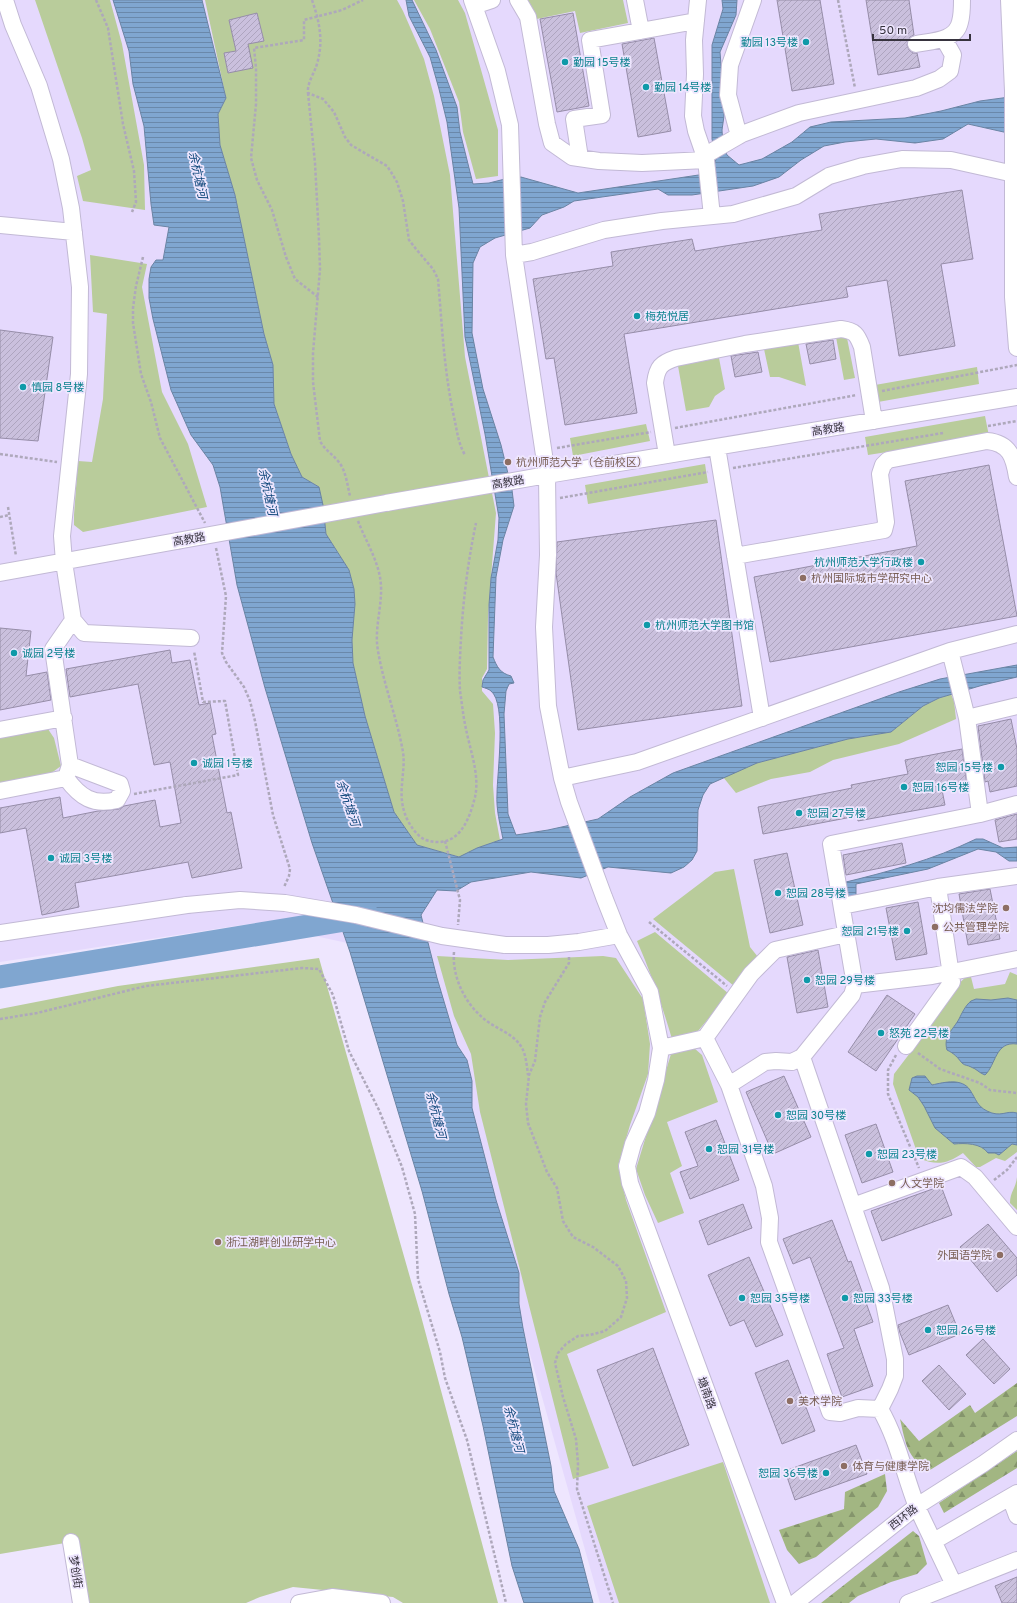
<svg xmlns="http://www.w3.org/2000/svg" width="1017" height="1603" viewBox="0 0 1017 1603" font-family="Overpass,'Noto Sans SC',sans-serif">
	<style>
		.built { fill: #e5d9fd }
		.grass { fill: #b9cc9b }
		.forest { fill: url(#forest-firs) }
		.water { fill: url(#water-rules); stroke: #6a84a4 }
		.lines { fill: none; stroke-linecap: round; stroke-linejoin: round }
		.river { stroke: #80a6d0; stroke-width: 23 }
		.building { fill: url(#building-hatch); stroke: #968da8 }
		.minor-casing { stroke: #c2b9d5; stroke-width: 18 }
		.path { stroke: #aea8bb; stroke-width: 2.5; stroke-dasharray: 3 2; stroke-linecap: butt }
		.minor { stroke: #fff; stroke-width: 16 }
		.minor-bridge-casing { stroke: #c2b9d5; stroke-width: 18; stroke-linecap: butt }
		.minor-bridge { stroke: #fff; stroke-width: 16 }
		.culture-dot { fill: #0f9aa8; stroke: #eee6fe; stroke-width: 1.5 }
		.education-dot { fill: #8d6e63; stroke: #eee6fe; stroke-width: 1.5 }
		.labels { text-anchor: middle; stroke-width: 3.5; stroke-linejoin: round; paint-order: stroke }
		.culture-label { font-size: 11px; fill: #0d838f; stroke: #eee6fe; text-anchor: start }
		.street-label { font-size: 11px; fill: #37333e; stroke: #eee6fe }
		.education-label { font-size: 11px; fill: #785e54; stroke: #eee6fe; text-anchor: start }
		.water-label { font-size: 12px; font-style: italic; fill: #0f477b; stroke: #eee6fe }
	</style>
	<defs>
		<pattern id="forest-firs" width="22" height="20" patternUnits="userSpaceOnUse"><rect width="22" height="20" fill="#a2b682"/><path d="M5 1l3.5 6h-7zM16 11l3.5 6h-7z" fill="#85956c"/></pattern>
		<pattern id="water-rules" width="6" height="5" patternUnits="userSpaceOnUse"><rect width="6" height="5" fill="#80a6d0"/><path d="M0 2.5h6" fill="none" stroke="#6a88aa"/></pattern>
		<pattern id="building-hatch" width="6" height="6" patternUnits="userSpaceOnUse"><rect width="6" height="6" fill="#cac0dd"/><path d="M-1 1l2-2M0 6l6-6M5 7l2-2" fill="none" stroke="#aea5bf"/></pattern>
	</defs>
	<rect width="100%" height="100%" fill="#eee6fe"/>
	<path class="built" d="M0,0H1017V1603H600L526,1340L412,957L255,923L0,962Z"/>
	<path class="grass" d="M35,0H110L122,44L144,165L145,210L83,201L77,176L91,170L82,138Z
		M205,0H397L403,11L424,59L434,96L450,175L465,357L496,513L488,616L487,669L482,678V691L493,704L495,733L493,785L495,813L500,840L477,848L460,857L417,845L394,812L365,716L353,663L352,640L355,604L354,589L349,570L326,534L319,487L302,477L291,454L274,404L273,365L264,334L235,195L220,145L218,114L226,98Z
		M414,0H458L465,13L498,130V176L476,179L463,132L459,102L430,29Z
		M525,0H623L628,23L580,33L575,11L532,20Z
		M90,255L147,264L142,287L162,392L188,444L207,507L83,532L74,525V515L78,461L92,462L103,399L107,314L93,312Z
		M845,335L847,338L855,378L844,380L836,337Z
		M798,342L806,386L779,377H770L764,349Z
		M719,358L725,389L715,396L709,407L686,411L678,366Z
		M977,367L979,384L878,402L875,385Z
		M985,416L989,436L868,455L865,437Z
		M646,424L650,441L573,456L570,438Z
		M705,464L708,483L588,504L585,485Z
		M951,694L954,701L956,719L899,744L833,760L810,772L771,779L736,793L723,777L757,763L848,739L891,732L923,706L939,698Z
		M48,729L54,738L61,766L50,774L0,783V738Z
		M734,869L750,947L758,957L734,986L653,919L715,872Z
		M655,932L729,994L698,1031L672,1039C662,1005 651,973 637,941Z
		M437,956L508,960L603,956L616,958L643,999L650,1044L648,1074L630,1125L618,1166L626,1200L666,1312L567,1354L609,1468L573,1479L480,1112L471,1054L454,1016Z
		M319,958L421,1316L498,1603H403L393,1597L293,1587L260,1597L246,1603H83L71,1542L0,1554V1009L118,986Z
		M1010,972L1017,975V1152L1005,1161L996,1158L980,1167H976L963,1153C947,1164 937,1166 919,1158L893,1084L894,1074L929,1028L950,992L970,973L974,989L1005,984Z
		M687,1048H694L702,1055L718,1102L667,1122L682,1166L670,1173L684,1213L658,1223L645,1195L636,1169L671,1054Z
		M1017,1177V1210L1010,1203C1010,1192 1016,1188 1017,1177Z
		M723,1462L770,1603H619L587,1506Z"/>
	<path class="forest" d="M1017,1383V1416L930,1470C907,1460 905,1441 900,1419L919,1441L970,1405L975,1413Z
		M1017,1451V1468L944,1513L939,1503Z
		M885,1474L887,1491L878,1507L816,1557L799,1564L787,1550L779,1530L844,1509L845,1492Z
		M913,1531L919,1536L927,1564L917,1574L891,1582L858,1596L849,1603H821Z"/>
	<path class="water" d="M113,0H202L226,98L218,114L220,145L235,195L264,334L273,365L274,404L291,454L302,477L319,487L323,505L326,534L349,570L354,589L355,604L352,640L353,663L365,716L394,812L417,845L459,857L477,848L503,839C500,824 496,809 497,794C497,774 507,704 491,691C489,689 485,688 482,687L483,680L489,670V605L491,578L498,540L499,518L485,434L465,337L459,208L447,122L439,89L430,57L409,16L406,0H412L436,50L457,107L460,132L473,184L489,183L505,179L521,177L578,193L712,173L716,159L712,139V45L723,9L722,0H737L736,15L720,52L723,90L724,116L722,130L723,146L727,155L739,165L762,159L792,142L810,127L831,122L905,118L941,111L980,101L1017,96V135L968,124L943,139L915,143L876,139L845,142L824,146L801,160L779,177L753,186L692,195H668L658,189L574,201L564,207L542,215L530,228L495,238L480,247L473,263L472,333L483,389L501,445L512,490L514,506L503,540L496,577L493,657C497,667 500,673 511,676L514,683L509,684L506,691L504,714L508,814L516,835L548,830L598,819L630,797L673,773L899,692L940,679L1017,665V677L983,685L939,698L923,706L891,732L848,739L757,763L710,784L703,795L698,810L697,851L692,860L684,867L671,873L608,867L581,878L531,872L471,882L456,891L437,890L421,915L437,978L457,1045L467,1060L472,1081V1108L496,1200L519,1273V1304L523,1328L551,1466L554,1491L579,1549L593,1603H524L512,1566L483,1426L462,1337L449,1294L422,1191L350,952L312,843L265,688L237,585L220,487L213,465L191,435L171,390L153,319L149,298V279L151,267L156,260H163L169,227L154,225L151,204L144,126L133,84L129,51Z
		M976,839H983L1003,848L1017,847V861H1009L996,852L978,849L928,869L856,884V897L845,898L842,883C887,872 933,860 976,839Z
		M1008,998L1017,1000V1044C995,1041 996,1065 985,1075C979,1073 977,1069 971,1067C968,1065 965,1066 962,1063C957,1057 955,1054 947,1050C943,1036 953,1030 959,1019C962,1013 965,1006 971,1001L976,999L991,1000Z
		M917,1076H925L932,1085C945,1082 962,1078 970,1090C976,1099 977,1106 987,1111C1001,1118 1006,1110 1017,1113V1145L1012,1144L999,1155L995,1153H988C981,1143 965,1143 954,1144L935,1128L924,1106L918,1097L909,1090L912,1078Z"/>
	<g class="lines">
		<path class="river" d="M0,977L369,916"/>
	</g>
	<path class="building" d="M777,0H820L834,84L792,91Z
		M866,0H909L914,35L910,37L907,45L909,50L913,53H917L920,67L878,75Z
		M257,13L264,41L248,44L253,68L228,73L224,53L236,51L229,20Z
		M573,13L589,106L557,112L540,19Z
		M654,38L671,131L638,137L622,44Z
		M962,190L973,259L941,264L955,346L899,356L887,280L846,287L848,297L624,334L637,413L565,425L554,358L546,359L533,279L613,266L611,252L692,239L695,251L822,230L819,214Z
		M0,330L53,337L38,441L0,438Z
		M833,340L836,359L810,364L806,344Z
		M758,352L762,372L735,377L731,356Z
		M989,465L1017,616L770,662L754,577L917,546L905,481Z
		M716,520L742,706L578,730L556,573L557,542Z
		M0,628L31,631L26,676L47,672L51,700L0,710Z
		M170,650L172,663L190,660L199,705L210,703L216,734L212,735L227,813L231,812L242,868L192,878L188,862L75,883L79,907L42,915L26,828L0,833V808L60,797L63,818L98,811L119,809L124,806L155,800L160,827L181,823L170,762L154,765L138,684L70,697L66,669Z
		M1011,719L1017,749V786L990,792L988,781L985,782L978,726Z
		M962,749L967,785L942,790L945,805L858,821L857,816L763,834L758,807L852,788L851,785L908,774L905,760Z
		M1017,814V839L999,842L995,820Z
		M902,843L906,863L846,875L843,855Z
		M787,853L803,925L770,933L754,860Z
		M990,889L1000,939L968,945L959,894Z
		M918,902L927,954L896,960L886,908Z
		M818,950L828,1007L797,1013L787,957Z
		M887,995L915,1014L876,1071L848,1052Z
		M784,1076L811,1137L773,1154L746,1092Z
		M716,1120L739,1180L690,1199L680,1172L698,1166L685,1132Z
		M876,1124L893,1172L862,1183L845,1135Z
		M941,1186L952,1215L882,1241L871,1211Z
		M743,1204L752,1228L708,1245L699,1221Z
		M832,1220L848,1262L851,1261L873,1322L854,1329L873,1386L842,1397L827,1354L844,1348L810,1257L793,1264L783,1239Z
		M988,1224L1017,1258V1275L997,1292L960,1247Z
		M749,1257L783,1335L756,1347L744,1320L730,1326L708,1275Z
		M948,1305L960,1334L909,1355L900,1333L898,1325Z
		M983,1339L1010,1369L994,1384L966,1355Z
		M653,1348L689,1445L633,1466L597,1370Z
		M788,1360L815,1431L782,1444L755,1373Z
		M939,1365L966,1394L949,1410L922,1381Z
		M856,1445L867,1474L795,1500L785,1471Z
		M1017,1577V1603H1002L995,1586Z"/>
	<g class="lines">
		<g class="minor-casing">
			<path id="minor" d="M5,0L13,25L39,86L61,159L71,208L80,287L79,374L62,536L64,562L73,620L84,633L191,638
				M472,0L497,71L510,125L514,255
				M518,0L528,17L547,124L552,143L572,157L599,161L642,163L706,160
				M635,0L641,31
				M698,0L694,40L695,74L693,116L696,131L706,160L712,216
				M1009,0L1013,91V297L1017,348
				M474,6L492,0
				M916,44C932,41 956,41 960,22C962,15 962,7 962,0
				M739,136L728,95L730,65L753,0
				M704,156L742,134L799,113L916,88L939,79L950,71L953,55L944,39
				M580,158L574,119L602,115L590,40L696,21
				M0,225L74,232
				M717,447L762,718
				M667,455L655,383C657,367 661,363 676,358L745,344L841,329C855,331 857,334 862,347L874,421
				M386,503L547,475L1017,397
				M735,556L884,530L886,522L880,474L883,465L888,460L987,441C1010,443 1014,458 1017,477
				M0,573L177,541
				M950,651L967,718L980,814L831,844L855,985L852,995L802,1057L792,1062L776,1061L765,1062L729,1085L764,1186L770,1218L769,1242L830,1412L840,1413L858,1408L880,1409C898,1440 904,1474 917,1507C929,1533 942,1559 954,1585
				M967,718L1017,706
				M0,730L64,718
				M70,765L120,784L122,791L117,800C93,806 80,797 66,778L70,765L53,649L73,620
				M562,778L637,762L950,651L1017,634
				M0,791L66,778
				M980,814L1017,804
				M842,906L938,887L1017,876
				M0,933L187,905
				M505,945H548L579,942L619,935
				M855,985L932,976L1017,959
				M906,1046L952,982L938,887
				M661,1048L705,1038
				M802,1057L881,1288L895,1359V1376L890,1389L880,1409
				M729,1085L705,1038L751,974L775,950L846,934
				M853,1206L961,1167L975,1177L1017,1227
				M1010,1497L1017,1516
				M934,1541L1017,1493
				M71,1542L81,1603
				M299,1603L332,1597L382,1603
				M785,1603L630,1183L627,1166L633,1144L647,1113L656,1080L661,1048L650,992L619,935L604,897L569,802L562,778L548,706L544,627L548,555L547,475L514,255L532,252L604,230L662,221L733,214L796,196L829,176L863,166L902,159L951,160L1014,174
				M795,1603L917,1506L983,1464L1017,1440
				M908,1603L1017,1560"/>
		</g>
		<path class="path" d="M96,0L108,28L123,124L134,171L136,202L132,212
			M312,0C320,23 324,43 316,67C313,75 307,84 308,93L323,99L334,112L345,137L351,145L387,166L391,172L397,182L403,201L409,240L416,249L433,269L438,279C442,325 444,371 454,417C457,430 458,443 465,455
			M838,0L855,88
			M308,93L315,163L319,238L320,269L313,353V382L320,441C325,450 331,453 337,460C346,469 347,484 350,496
			M143,257L136,286L133,308V323L141,374L151,402L160,438L205,523
			M318,297L295,279L286,257L272,210L257,180L251,158L256,104V68L254,48L304,40V20L342,10L363,0
			M882,391L1017,365
			M988,426L1017,421
			M675,428L857,395
			M557,448L651,432
			M0,454L57,462
			M733,468L943,433
			M560,498L708,472
			M8,507L16,556
			M0,517L9,515
			M358,521C366,542 380,563 381,586C382,608 374,629 378,651C384,686 397,718 403,752C406,772 397,792 405,814C408,823 417,837 426,840C458,850 469,821 475,797C480,775 470,750 466,729C463,716 462,703 460,691C459,674 460,656 461,639C463,600 468,561 476,523
			M216,548L226,596L222,653L226,662L244,687L250,701L255,721L273,815L290,869L289,876L284,887
			M134,794L238,775L225,701L203,702L194,651
			M445,841L460,900L458,925
			M649,922L727,986
			M454,952C452,976 464,1002 483,1018C495,1029 514,1033 522,1048C526,1055 527,1067 528,1075
			M569,957V963L545,1002L540,1017L535,1061L529,1075L526,1104L528,1123L547,1172L557,1188L563,1221L573,1237L593,1247L618,1266L626,1281L627,1298L621,1317L605,1331L590,1335L578,1336L566,1344L558,1353L555,1363L563,1397L576,1439L578,1464L577,1489L613,1603
			M0,1019L37,1013L146,986L302,968L319,969L333,995L349,1051L379,1110L402,1167L415,1214L418,1279L440,1352L445,1378L467,1440L506,1603
			M918,1053L940,1069L980,1083L990,1090L1017,1093
			M896,1055L888,1070V1094L919,1168
			M994,1180L1007,1170L1017,1157"/>
		<use href="#minor" class="minor"/>
		<g class="minor-bridge-casing">
			<path id="minor-bridge" d="M177,541L386,503
				M187,905L240,900L285,903L356,915L442,936L505,945"/>
		</g>
		<use href="#minor-bridge" class="minor-bridge"/>
	</g>
	<g class="culture-dot">
		<circle cx="806" cy="42" r="4"/>
		<circle cx="565" cy="62" r="4"/>
		<circle cx="646" cy="87" r="4"/>
		<circle cx="637" cy="316" r="4"/>
		<circle cx="23" cy="387" r="4"/>
		<circle cx="921" cy="562" r="4"/>
		<circle cx="647" cy="625" r="4"/>
		<circle cx="14" cy="653" r="4"/>
		<circle cx="194" cy="763" r="4"/>
		<circle cx="1001" cy="767" r="4"/>
		<circle cx="904" cy="787" r="4"/>
		<circle cx="799" cy="813" r="4"/>
		<circle cx="51" cy="858" r="4"/>
		<circle cx="778" cy="893" r="4"/>
		<circle cx="907" cy="931" r="4"/>
		<circle cx="807" cy="980" r="4"/>
		<circle cx="881" cy="1033" r="4"/>
		<circle cx="778" cy="1115" r="4"/>
		<circle cx="709" cy="1149" r="4"/>
		<circle cx="869" cy="1154" r="4"/>
		<circle cx="742" cy="1298" r="4"/>
		<circle cx="845" cy="1298" r="4"/>
		<circle cx="928" cy="1330" r="4"/>
		<circle cx="826" cy="1473" r="4"/>
	</g>
	<g class="education-dot">
		<circle cx="508" cy="462" r="4"/>
		<circle cx="803" cy="578" r="4"/>
		<circle cx="1006" cy="908" r="4"/>
		<circle cx="935" cy="927" r="4"/>
		<circle cx="892" cy="1183" r="4"/>
		<circle cx="218" cy="1242" r="4"/>
		<circle cx="1000" cy="1255" r="4"/>
		<circle cx="790" cy="1401" r="4"/>
		<circle cx="844" cy="1466" r="4"/>
	</g>
	<g class="labels">
		<g class="culture-label">
			<text x="798" y="46" text-anchor="end">勤园 13号楼</text>
			<text x="573" y="66">勤园 15号楼</text>
			<text x="654" y="91">勤园 14号楼</text>
			<text x="645" y="320">梅苑悦居</text>
			<text x="31" y="391">慎园 8号楼</text>
			<text x="913" y="566" text-anchor="end">杭州师范大学行政楼</text>
			<text x="655" y="629">杭州师范大学图书馆</text>
			<text x="22" y="657">诚园 2号楼</text>
			<text x="202" y="767">诚园 1号楼</text>
			<text x="993" y="771" text-anchor="end">恕园 15号楼</text>
			<text x="912" y="791">恕园 16号楼</text>
			<text x="807" y="817">恕园 27号楼</text>
			<text x="59" y="862">诚园 3号楼</text>
			<text x="786" y="897">恕园 28号楼</text>
			<text x="899" y="935" text-anchor="end">恕园 21号楼</text>
			<text x="815" y="984">恕园 29号楼</text>
			<text x="889" y="1037">怒苑 22号楼</text>
			<text x="786" y="1119">恕园 30号楼</text>
			<text x="717" y="1153">恕园 31号楼</text>
			<text x="877" y="1158">恕园 23号楼</text>
			<text x="750" y="1302">恕园 35号楼</text>
			<text x="853" y="1302">恕园 33号楼</text>
			<text x="936" y="1334">恕园 26号楼</text>
			<text x="818" y="1477" text-anchor="end">恕园 36号楼</text>
		</g>
		<g class="street-label">
			<text transform="translate(828 429) rotate(-9)" y="4">高教路</text>
			<text transform="translate(508 482) rotate(-10)" y="4">高教路</text>
			<text transform="translate(189 539) rotate(-10)" y="4">高教路</text>
			<text transform="translate(707 1393) rotate(70)" y="4">塘南路</text>
			<text transform="translate(903 1517) rotate(-38)" y="4">西环路</text>
			<text transform="translate(76 1572) rotate(81)" y="4">梦创街</text>
		</g>
		<g class="education-label">
			<text x="516" y="466">杭州师范大学（仓前校区）</text>
			<text x="811" y="582">杭州国际城市学研究中心</text>
			<text x="998" y="912" text-anchor="end">沈均儒法学院</text>
			<text x="943" y="931">公共管理学院</text>
			<text x="900" y="1187">人文学院</text>
			<text x="226" y="1246">浙江湖畔创业研学中心</text>
			<text x="992" y="1259" text-anchor="end">外国语学院</text>
			<text x="798" y="1405">美术学院</text>
			<text x="852" y="1470">体育与健康学院</text>
		</g>
		<g class="water-label">
			<text transform="translate(198 175) rotate(78)" y="4">余杭塘河</text>
			<text transform="translate(268 492) rotate(78)" y="4">余杭塘河</text>
			<text transform="translate(348 803) rotate(71)" y="4">余杭塘河</text>
			<text transform="translate(436 1115) rotate(76)" y="4">余杭塘河</text>
			<text transform="translate(514 1429) rotate(76)" y="4">余杭塘河</text>
		</g>
	</g>
	<path d="M873 34v6h97v-6" fill="none" stroke="#37333e" stroke-width="2"/>
	<text x="879" y="34" font-size="12" fill="#37333e" stroke="#eee6fe" stroke-width="3" paint-order="stroke">50 m</text>
</svg>
